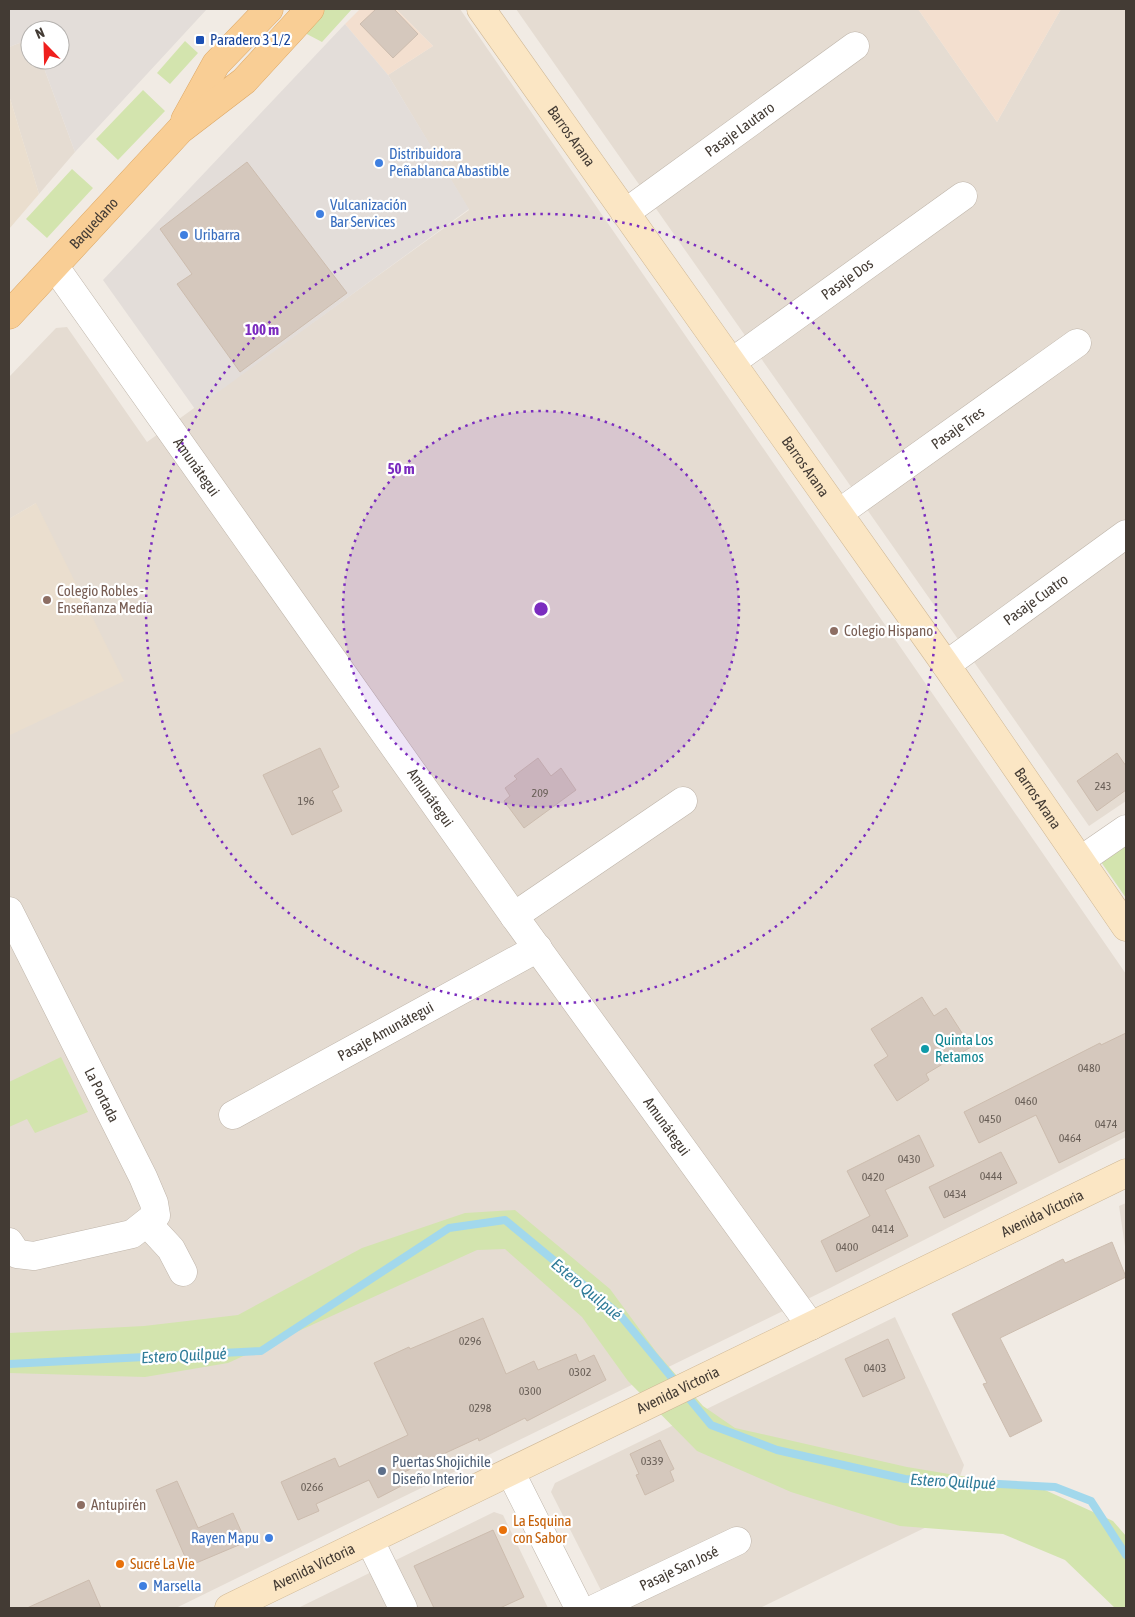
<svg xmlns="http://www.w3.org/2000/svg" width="1135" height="1617" viewBox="0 0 1135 1617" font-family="'Asap Condensed',sans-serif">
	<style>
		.residential { fill: #e5dcd2 }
		.commercial { fill: #f3dfcf }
		.industrial { fill: #e3ddd9 }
		.education { fill: #eadece }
		.green { fill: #d3e4ae }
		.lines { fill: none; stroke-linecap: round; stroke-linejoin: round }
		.stream { stroke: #a2d8ec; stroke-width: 8 }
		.building { fill: #d5c8bd; stroke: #ccbcae }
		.street-casing { stroke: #bfb5aa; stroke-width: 29 }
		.secondary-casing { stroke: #cfb896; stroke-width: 29 }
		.primary-casing { stroke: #dda866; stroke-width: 29 }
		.street { stroke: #fff; stroke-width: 28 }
		.secondary { stroke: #fbe6c4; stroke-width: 28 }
		.primary { stroke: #f9ce95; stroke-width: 28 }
		.ring { fill: none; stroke: #7b2cbf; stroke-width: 2.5; stroke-dasharray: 2.5 5 }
		.transit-dot { fill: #1a4fb4; stroke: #fff; stroke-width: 2 }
		.shop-dot { fill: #3f7fe0; stroke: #fff; stroke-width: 2 }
		.education-dot { fill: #8d6e63; stroke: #fff; stroke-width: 2 }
		.culture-dot { fill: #0f9aa8; stroke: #fff; stroke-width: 2 }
		.service-dot { fill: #5c6f8a; stroke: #fff; stroke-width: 2 }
		.food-dot { fill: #e8710a; stroke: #fff; stroke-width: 2 }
		.labels { text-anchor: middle; stroke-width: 4.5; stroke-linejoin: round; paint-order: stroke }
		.number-label { font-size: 12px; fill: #685e56 }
		.transit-label { font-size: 15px; fill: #164399; stroke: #fff; text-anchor: start }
		.street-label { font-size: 15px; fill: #433b34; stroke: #fff }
		.shop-label { font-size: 15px; fill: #366cbe; stroke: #fff; text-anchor: start }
		.education-label { font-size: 15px; fill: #785e54; stroke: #fff; text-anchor: start }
		.culture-label { font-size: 15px; fill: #0d838f; stroke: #fff; text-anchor: start }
		.service-label { font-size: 15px; fill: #4e5e75; stroke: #fff; text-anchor: start }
		.food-label { font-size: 15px; fill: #c56008; stroke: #fff; text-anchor: start }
		.water-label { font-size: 16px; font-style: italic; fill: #307c99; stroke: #fff }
		.centre { fill: #7b2cbf; stroke: #fff; stroke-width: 2.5 }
		.ring-label { font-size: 15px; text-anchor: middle; font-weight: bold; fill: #7b2cbf; stroke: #fff; stroke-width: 4.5; stroke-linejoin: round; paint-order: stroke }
	</style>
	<rect width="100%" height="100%" fill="#f1ebe4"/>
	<path class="residential" d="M396,9H460L1126,974V1137L830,1288L176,1608H9V733L10,735L36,503L9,519V377L56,328L67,327L147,442L469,210L388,75L433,46Z
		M516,9H918L997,122L1061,9H1126V801L1089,826Z
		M30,39V60H41L75,152L39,194L9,95V47Z
		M1126,1203V1253L1119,1206Z
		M895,1317L964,1465L945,1518L760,1608H610L551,1492L555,1483Z
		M494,1512L503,1515L548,1608H298Z"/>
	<path class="commercial" d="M360,9H396L433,46L388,75L345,24Z
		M918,9H1061L997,122Z"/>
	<path class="industrial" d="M9,9H207L75,152L41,60H60V30H30V39L9,47Z
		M345,24L388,75L469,209L195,409L103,280Z"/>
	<path class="education" d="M9,95L39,194L9,229Z
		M36,503L124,681L10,735L9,519Z"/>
	<path class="green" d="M324,9H352L322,42L303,32Z
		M185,41L198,53L170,84L157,73Z
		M143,90L165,111L118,160L96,139Z
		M72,169L93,188L47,238L26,219Z
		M1126,842V898L1099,859Z
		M61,1057L88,1112L35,1133L27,1119L9,1127V1082Z
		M515,1210L610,1289L657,1353L703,1406L735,1428L907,1467L1045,1490L1113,1521L1126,1536V1608H1115L1065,1560L1003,1534L900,1526L791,1492L697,1451L628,1381L582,1317L505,1249L477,1250L228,1363L145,1377L9,1373V1333L144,1326L238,1315L362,1248L465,1213Z"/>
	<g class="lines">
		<path class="stream" d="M9,1364L261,1351L449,1228L505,1220L620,1315L711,1425L777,1450L905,1479L1055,1487L1091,1501L1126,1555"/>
	</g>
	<path class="building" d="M376,9H394L418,34L393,58L360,24Z
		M247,162L347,293L240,372L177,284L192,274L160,229Z
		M320,748L339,787L332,791L342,811L292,835L263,775Z
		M1117,753L1126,766V790L1097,811L1077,781Z
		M538,758L551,776L561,768L576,790L524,828L504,801L510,796L505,788L517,779L514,776Z
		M922,997L934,1016L946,1008L971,1047L926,1074L929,1080L897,1101L874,1065L888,1056L871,1029Z
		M1126,1033V1130L1059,1163L1036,1115L979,1143L964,1112L1100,1043L1101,1045Z
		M919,1135L934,1166L885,1190L908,1236L836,1272L821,1241L870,1216L847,1171Z
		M1001,1152L1017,1183L944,1218L929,1187Z
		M1112,1242L1126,1277L1000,1338L1042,1421L1010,1437L983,1384L987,1383L952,1314L1063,1259L1065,1263Z
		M483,1318L506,1374L534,1361L538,1370L576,1354L579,1362L594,1355L606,1380L527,1421L525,1418L479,1441L478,1438L400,1474L405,1484L378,1498L369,1480L316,1504L319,1511L298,1520L281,1482L335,1458L339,1467L408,1435L374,1363L409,1347L410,1349Z
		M888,1339L905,1378L863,1397L845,1359Z
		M660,1440L674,1469L670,1471L674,1481L645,1495L636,1475L639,1474L630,1454Z
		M177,1481L198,1528L233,1513L246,1542L189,1566L156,1490Z
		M493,1530L524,1597L500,1608H434L414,1566Z
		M89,1580L101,1608H27Z"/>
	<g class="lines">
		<g class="street-casing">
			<g id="street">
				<path id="s1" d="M625,213L855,46"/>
				<path id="s2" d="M55,267L514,916L811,1326"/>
				<path id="s3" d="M732,362L963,196"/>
				<path id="s4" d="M839,513L1077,343"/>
				<path id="s5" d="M946,665L1126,534"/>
				<path d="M1081,860L1126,829"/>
				<path id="s6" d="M9,911L143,1177L154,1203L156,1215L132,1234L34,1256L17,1254L9,1242"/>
				<path d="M514,916L683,801"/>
				<path id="s7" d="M233,1115L538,948"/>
				<path d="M147,1223L171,1249L183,1272"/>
				<path d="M511,1473L579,1608"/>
				<path d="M370,1541L403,1608"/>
				<path id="s8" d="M596,1608L737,1541"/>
			</g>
		</g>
		<g class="secondary-casing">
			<g id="secondary">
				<path id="s9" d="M481,9L946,665L1126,927"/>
				<path id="s10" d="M229,1608L1126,1173"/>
			</g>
		</g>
		<g class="primary-casing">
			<g id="primary">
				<path d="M185,120L216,64L269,9"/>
				<path id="s11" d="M9,315L180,130L244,81L310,9"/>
			</g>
		</g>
		<use href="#street" class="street"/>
		<use href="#secondary" class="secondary"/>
		<use href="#primary" class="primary"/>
	</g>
	<circle cx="541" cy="609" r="198" fill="#7b2cbf" fill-opacity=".12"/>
	<g class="ring">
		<circle cx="541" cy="609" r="198"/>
		<circle cx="541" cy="609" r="395"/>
	</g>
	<rect class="transit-dot" x="195" y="35" width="10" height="10" rx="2.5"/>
	<g class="shop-dot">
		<circle cx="379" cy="163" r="5"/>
		<circle cx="320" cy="214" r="5"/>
		<circle cx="184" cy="235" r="5"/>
		<circle cx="269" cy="1538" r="5"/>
		<circle cx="143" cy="1586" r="5"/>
	</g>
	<g class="education-dot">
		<circle cx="47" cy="600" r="5"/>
		<circle cx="834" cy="631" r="5"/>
		<circle cx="81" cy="1505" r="5"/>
	</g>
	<circle class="culture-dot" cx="925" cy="1049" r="5"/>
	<circle class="service-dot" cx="382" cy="1471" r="5"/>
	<g class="food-dot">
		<circle cx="503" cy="1530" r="5"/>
		<circle cx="120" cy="1564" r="5"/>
	</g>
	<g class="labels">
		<g class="number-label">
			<text x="1103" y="790">243</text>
			<text x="540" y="797">209</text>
			<text x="306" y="805">196</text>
			<text x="1089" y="1072">0480</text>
			<text x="1026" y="1105">0460</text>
			<text x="990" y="1123">0450</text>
			<text x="1106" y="1128">0474</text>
			<text x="1070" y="1142">0464</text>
			<text x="909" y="1163">0430</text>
			<text x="991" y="1180">0444</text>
			<text x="873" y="1181">0420</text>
			<text x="955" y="1198">0434</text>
			<text x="883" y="1233">0414</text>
			<text x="847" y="1251">0400</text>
			<text x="470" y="1345">0296</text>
			<text x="875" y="1372">0403</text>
			<text x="580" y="1376">0302</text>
			<text x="530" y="1395">0300</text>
			<text x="480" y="1412">0298</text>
			<text x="652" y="1465">0339</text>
			<text x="312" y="1491">0266</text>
		</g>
		<g class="transit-label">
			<text x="210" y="45">Paradero 3 1/2</text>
		</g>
		<g class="street-label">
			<text dy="5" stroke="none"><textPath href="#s1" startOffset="142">Pasaje Lautaro</textPath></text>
			<text dy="5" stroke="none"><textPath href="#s9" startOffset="156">Barros Arana</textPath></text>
			<text dy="5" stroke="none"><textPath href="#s11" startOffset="125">Baquedano</textPath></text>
			<text dy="5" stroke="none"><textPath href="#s3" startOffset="142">Pasaje Dos</textPath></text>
			<text dy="5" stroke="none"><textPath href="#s4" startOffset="146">Pasaje Tres</textPath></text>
			<text dy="5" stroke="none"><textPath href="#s9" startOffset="561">Barros Arana</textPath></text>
			<text dy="5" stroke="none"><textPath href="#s2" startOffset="245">Amunátegui</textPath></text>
			<text dy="5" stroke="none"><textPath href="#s5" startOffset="111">Pasaje Cuatro</textPath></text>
			<text dy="5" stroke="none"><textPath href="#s2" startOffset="650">Amunátegui</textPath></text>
			<text dy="5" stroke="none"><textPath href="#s9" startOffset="966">Barros Arana</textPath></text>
			<text dy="5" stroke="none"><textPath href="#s7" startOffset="174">Pasaje Amunátegui</textPath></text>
			<text dy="5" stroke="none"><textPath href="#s6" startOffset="206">La Portada</textPath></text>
			<text dy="5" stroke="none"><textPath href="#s2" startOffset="1055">Amunátegui</textPath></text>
			<text dy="5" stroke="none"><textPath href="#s10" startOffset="904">Avenida Victoria</textPath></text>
			<text dy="5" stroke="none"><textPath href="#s10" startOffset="499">Avenida Victoria</textPath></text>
			<text dy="5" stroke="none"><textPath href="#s10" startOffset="94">Avenida Victoria</textPath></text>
			<text dy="5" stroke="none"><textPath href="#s8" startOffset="92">Pasaje San José</textPath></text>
		</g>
		<g class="shop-label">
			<text x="389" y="159">Distribuidora<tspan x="389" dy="17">Peñablanca Abastible</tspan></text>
			<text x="330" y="210">Vulcanización<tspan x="330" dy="17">Bar Services</tspan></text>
			<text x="194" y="240">Uribarra</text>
			<text x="259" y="1543" text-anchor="end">Rayen Mapu</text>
			<text x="153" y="1591">Marsella</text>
		</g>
		<g class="education-label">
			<text x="57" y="596">Colegio Robles -<tspan x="57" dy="17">Enseñanza Media</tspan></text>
			<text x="844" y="636">Colegio Hispano</text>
			<text x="91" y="1510">Antupirén</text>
		</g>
		<g class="culture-label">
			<text x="935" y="1045">Quinta Los<tspan x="935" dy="17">Retamos</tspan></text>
		</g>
		<g class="service-label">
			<text x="392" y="1467">Puertas Shojichile<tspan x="392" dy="17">Diseño Interior</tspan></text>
		</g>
		<g class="food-label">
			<text x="513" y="1526">La Esquina<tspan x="513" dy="17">con Sabor</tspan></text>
			<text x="130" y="1569">Sucré La Vie</text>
		</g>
		<g class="water-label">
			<text transform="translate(587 1289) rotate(40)" y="6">Estero Quilpué</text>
			<text transform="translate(184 1355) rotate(-3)" y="6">Estero Quilpué</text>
			<text transform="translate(953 1481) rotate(3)" y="6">Estero Quilpué</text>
		</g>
	</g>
	<circle cx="541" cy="609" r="8" class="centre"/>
	<g class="ring-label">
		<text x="262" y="335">100 m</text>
		<text x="401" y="474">50 m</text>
	</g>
	<rect width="1135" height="1617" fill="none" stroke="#433b34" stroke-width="20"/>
	<g transform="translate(45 45) rotate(337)"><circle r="24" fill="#ffffff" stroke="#b4b1ae"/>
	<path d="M0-4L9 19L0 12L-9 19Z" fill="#ef1f1d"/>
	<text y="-8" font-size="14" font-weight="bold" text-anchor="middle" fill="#433b34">N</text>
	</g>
</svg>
